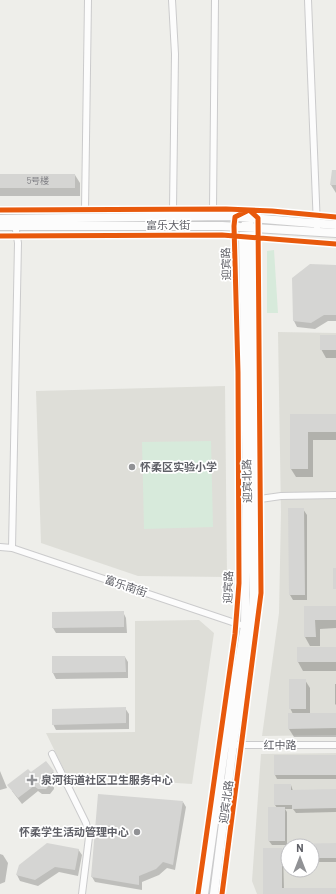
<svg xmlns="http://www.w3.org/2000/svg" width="336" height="894" viewBox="0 0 336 894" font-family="Barlow,'Noto Sans SC',sans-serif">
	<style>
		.education { fill: #deded8; fill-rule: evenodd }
		.green { fill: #d7eadb }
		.shadow { fill: #0003 }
		.building { fill: #d5d5d3 }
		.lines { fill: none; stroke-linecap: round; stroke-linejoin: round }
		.street-casing { stroke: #cbcbcc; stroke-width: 8 }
		.secondary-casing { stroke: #cbcbcc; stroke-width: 10 }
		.street { stroke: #fcfcfc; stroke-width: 6 }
		.secondary { stroke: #fcfcfc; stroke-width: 8 }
		.cycleway-casing { stroke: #fff; stroke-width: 8 }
		.cycleway { stroke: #e8590c; stroke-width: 5 }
		.poi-dot { fill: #919295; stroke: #fff; stroke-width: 1.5 }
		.labels { text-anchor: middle; stroke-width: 3.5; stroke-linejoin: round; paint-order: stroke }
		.number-label { font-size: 9px; fill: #7e7e83 }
		.street-label { font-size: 11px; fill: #5f6067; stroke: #fff }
		.poi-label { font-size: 11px; font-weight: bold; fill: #5f6067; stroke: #fff; text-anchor: start }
	</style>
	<rect width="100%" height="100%" fill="#eeeeea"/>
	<path class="education" d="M278,332L336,333V735L262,736L279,613L281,512Z
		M225,386L227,577L138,576L41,543L36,391Z
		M199,620L214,633L192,784L67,776L46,733L135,732V621Z
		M336,753V894H257L252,881L261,754ZM288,846H312V870H288Z"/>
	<path class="green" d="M274,250L278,313H267V251Z
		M211,441L213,527L144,529L142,442Z"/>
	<path class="shadow" d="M336,171V193L331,185Z
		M0,175H75L80,183V196H0Z
		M336,266V321H328L315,329L297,327L294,321L293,279Z
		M336,336V358H326L321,349Z
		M291,415H336V440H313V477H296L291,469Z
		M303,509L307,515V600H293L290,595Z
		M305,607H336V628L320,629V646H310L305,637Z
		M123,612L126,618L127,633H56L53,628Z
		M298,648H336V671H303L298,662Z
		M125,657L128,662V678L56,679L53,673Z
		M305,680L310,688V714H336V737H294L289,729L293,714L290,708Z
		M335,684H336V705L335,704Z
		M125,708L129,714V729L56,730L53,724Z
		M336,756V779H277L275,775Z
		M46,762L57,777L53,780L54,789L50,794H42L38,791L22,804L12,791Z
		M0,771L7,788L0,790Z
		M291,785L293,791L336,790V812L296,813L293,809H285L287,812V845H272L269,841V808H277L275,805Z
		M183,802L186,807L175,870L167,868L159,875L142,882V890L95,882L92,877Z
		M336,844V862H312V846H292Z
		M78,849L82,855L78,876L59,872L38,886L20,881L17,875L20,865Z
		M281,849L283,853L284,889H336V894H264Z
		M0,854L3,855L8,863L5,882L0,884Z"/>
	<path class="building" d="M332,170H336V185H330Z
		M0,174H75V188H0Z
		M310,264L336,265V315H324L311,323L293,321L292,278Z
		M320,335H336V350H320Z
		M290,414H336V432H308V469H290Z
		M288,508H304L305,595H289Z
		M333,568H336V589H333Z
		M304,606H336V620H315L316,637H304Z
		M124,611V627L52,628V612Z
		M297,647H336V662H297Z
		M52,656H125L126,672L52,673Z
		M289,679H306V709H289Z
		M126,707V723L52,725V709Z
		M288,713H336V728L288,729Z
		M274,755H336V775H274Z
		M46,761L54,771L50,774L51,783L46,789H38L34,786L18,798L7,785L28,769L31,772Z
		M274,784H291V790L336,789V808L292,809V805H274Z
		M98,794L183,801L173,865L163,862L156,869L139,876V885L91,877Z
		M268,807H285V841H268Z
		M47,843L79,849L75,870L55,867L35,880L16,875L19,865Z
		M336,843V858H312V846H291V844Z
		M263,848H282V888H336V894H263Z"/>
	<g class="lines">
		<g class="street-casing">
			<path id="street" d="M172,0L175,54L173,209
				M308,0L317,227
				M85,209L88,0
				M213,209L215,0
				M239,502L281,496L336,495
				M0,547L12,548L247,627
				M12,548L18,243L15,224
				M230,745H336
				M52,754L86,823L89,837L82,894"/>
		</g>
		<g class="secondary-casing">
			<path id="secondary" d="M0,219L227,216L336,225
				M0,226H222L336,233
				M204,894L225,744L245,626L247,494L243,236L247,217
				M214,894L233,745L252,628L254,595L251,228L247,217"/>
		</g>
		<use href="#street" class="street"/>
		<use href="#secondary" class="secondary"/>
		<g class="cycleway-casing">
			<path id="cycleway" d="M0,210L226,209L272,211L336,217
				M0,236L222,235L336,244
				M198,894L235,634L239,583L238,372L234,226L235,217L249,210L258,218L261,593L222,894"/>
		</g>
		<use href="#cycleway" class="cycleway"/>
	</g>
	<g class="poi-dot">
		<circle cx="132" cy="467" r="4"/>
		<path d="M30 774h4v4h4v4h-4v4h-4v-4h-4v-4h4z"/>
		<circle cx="137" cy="832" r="4"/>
	</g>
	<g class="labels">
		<g class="number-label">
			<text x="38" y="184">5号楼</text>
		</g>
		<g class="street-label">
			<text x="168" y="229">富乐大街</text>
			<text transform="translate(226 264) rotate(-92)" y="4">迎宾路</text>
			<text transform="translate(247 481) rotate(-91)" y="4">迎宾北路</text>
			<text transform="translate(126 586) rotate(19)" y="4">富乐南街</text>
			<text transform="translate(228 587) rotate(-88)" y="4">迎宾路</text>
			<text x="280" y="749">红中路</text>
			<text transform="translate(226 802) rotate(-82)" y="4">迎宾北路</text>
		</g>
		<g class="poi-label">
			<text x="140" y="471">怀柔区实验小学</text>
			<text x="41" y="784">泉河街道社区卫生服务中心</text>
			<text x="129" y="836" text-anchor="end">怀柔学生活动管理中心</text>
		</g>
	</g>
	<g transform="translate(300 858)"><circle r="19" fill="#ffffff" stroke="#bfbfc2"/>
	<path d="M0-3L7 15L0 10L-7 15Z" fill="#919295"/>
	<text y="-6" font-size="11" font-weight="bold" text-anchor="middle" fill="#5f6067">N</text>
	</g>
</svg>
